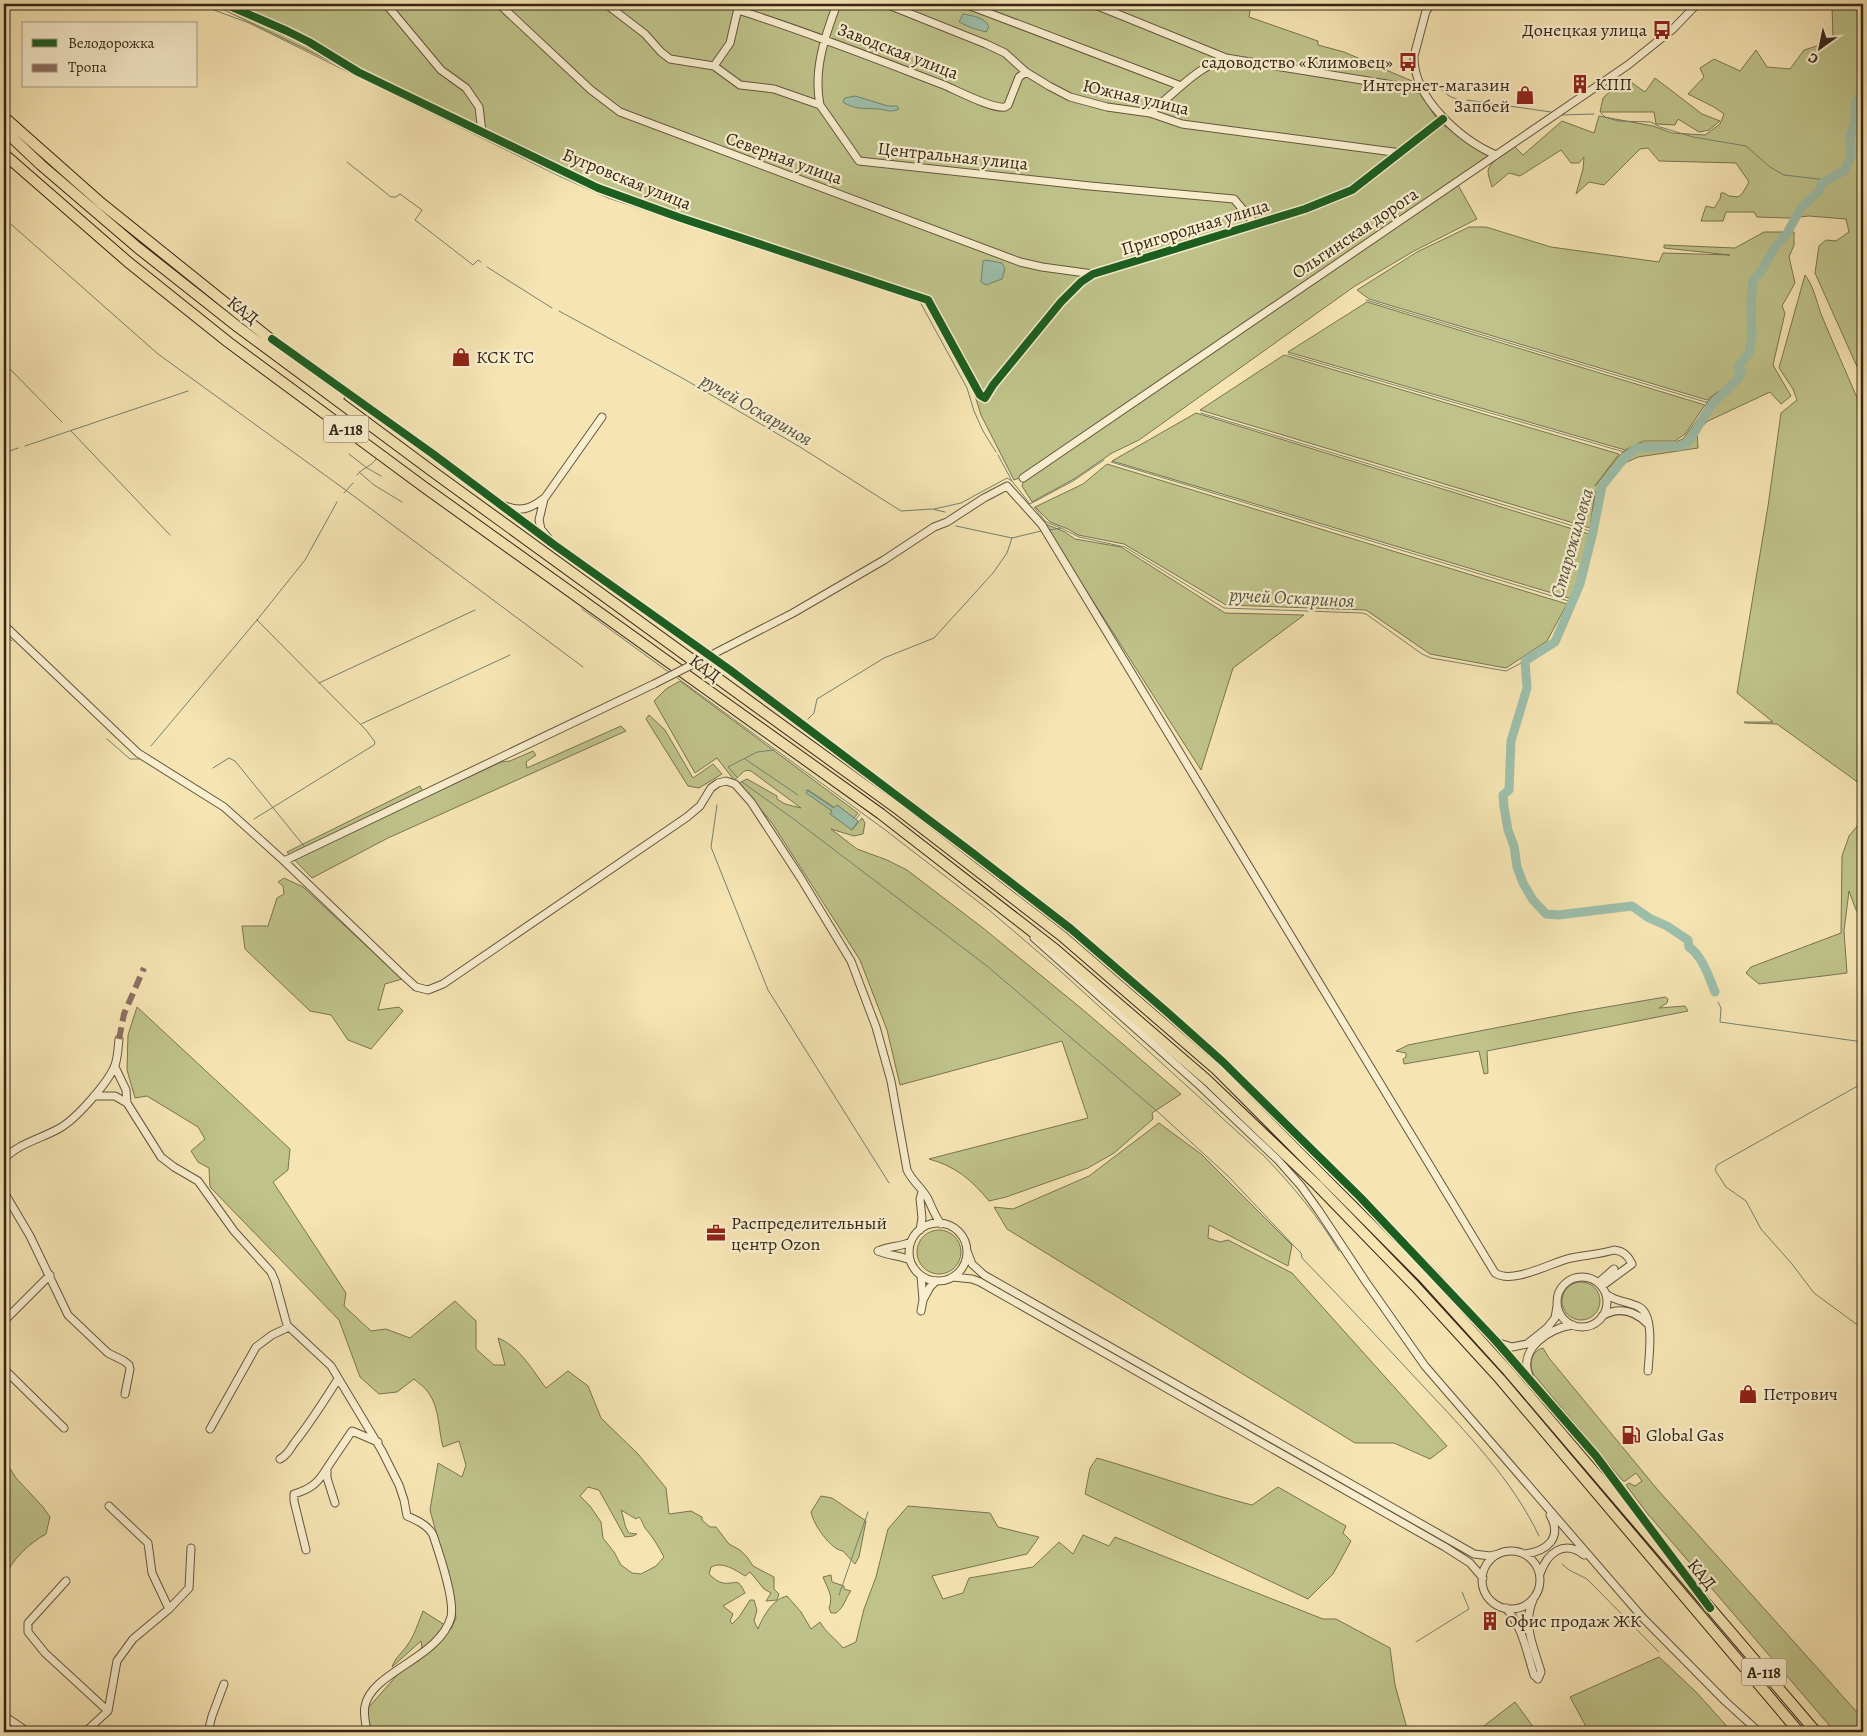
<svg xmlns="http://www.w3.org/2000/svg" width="1867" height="1736" viewBox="0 0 1867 1736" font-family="Alegreya,serif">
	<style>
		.green { fill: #bfc38a; stroke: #7a7451; fill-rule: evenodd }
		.water { fill: #9dbfab; stroke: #738270 }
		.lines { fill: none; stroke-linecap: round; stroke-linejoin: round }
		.stream { stroke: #738270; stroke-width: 1 }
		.river { stroke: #9dbfab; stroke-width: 9 }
		.minor-casing { stroke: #64563f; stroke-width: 9 }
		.highway-casing { stroke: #342618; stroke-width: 12 }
		.minor { stroke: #f9eece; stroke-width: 7 }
		.highway { stroke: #f6e5b3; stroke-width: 10 }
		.minor-bridge-casing { stroke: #64563f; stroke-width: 9; stroke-linecap: butt }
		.minor-bridge { stroke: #f9eece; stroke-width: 7 }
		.quiet { stroke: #8d6e63; stroke-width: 6; stroke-dasharray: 12 6; stroke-linecap: butt }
		.cycleway-casing { stroke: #f9eece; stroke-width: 11 }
		.cycleway { stroke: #1b5e20; stroke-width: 8 }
		.labels { text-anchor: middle; stroke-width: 4.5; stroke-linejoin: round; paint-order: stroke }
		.shield { fill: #f9eece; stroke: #6f624f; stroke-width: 1 }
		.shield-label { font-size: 16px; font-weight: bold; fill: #342618 }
		.poi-label { font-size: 18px; fill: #342618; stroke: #f9eece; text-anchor: start }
		.street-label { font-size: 18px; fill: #342618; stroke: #f9eece }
		.water-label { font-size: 19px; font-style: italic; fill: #545444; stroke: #f9eece }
	</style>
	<rect width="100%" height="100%" fill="#f6e5b3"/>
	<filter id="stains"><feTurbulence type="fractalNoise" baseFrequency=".004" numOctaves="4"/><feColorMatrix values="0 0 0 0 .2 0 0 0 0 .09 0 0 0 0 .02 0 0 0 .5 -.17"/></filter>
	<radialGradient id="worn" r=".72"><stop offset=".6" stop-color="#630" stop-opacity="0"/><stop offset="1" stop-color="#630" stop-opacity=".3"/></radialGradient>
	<path class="green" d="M212,4H1251L1249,17L1318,41V45L1344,52L1412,81L1439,122L1493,159L1458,185L1477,219L1414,251L1355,286L1139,440L1112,453L1074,479L1032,502L1022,486L1024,480L1022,477L1014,480L981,415L972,386L927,302L607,195Z
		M1832,4H1863V380L1815,273L1819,246L1826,240L1836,241L1849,232L1846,219L1809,216L1788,218L1757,217L1754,212H1726L1723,221H1701L1706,206L1714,208L1720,199L1721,193H1724L1729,196L1738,197L1742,194L1749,182L1736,163L1659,161L1648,148L1640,149L1604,185L1589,182L1576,194L1583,169L1584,157L1579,163H1571L1561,150L1520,176L1509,173L1492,187C1491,183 1488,176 1488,171C1489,162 1507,152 1513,145L1523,155L1562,121L1594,133L1599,116L1653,126L1672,133L1705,135L1720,124L1724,114L1714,107L1688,94L1704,77L1700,68L1714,59L1740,71L1756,50L1767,67L1790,69L1804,50L1833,41Z
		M1625,78L1645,92L1655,78L1702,114L1720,121L1709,130L1699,132L1678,119L1675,125L1656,124L1654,112H1600L1603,98Z
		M1469,227H1486L1551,247L1659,262L1663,253L1730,255L1664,248V245L1735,248L1764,232H1794V245L1789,257L1795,283L1782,306L1785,313L1773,365L1791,396L1781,404L1770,392L1708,421L1697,431L1698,448L1638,457L1625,463L1604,488L1591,554L1582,583L1567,615L1572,599L1112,461L1196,413L1589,534L1590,536L1595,491L1590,528L1200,410L1284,355L1619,454L1595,486L1618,457L1623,452L1641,443H1673L1683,439L1705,409L1707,402L1719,391L1707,400L1369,299L1357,290L1417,252Z
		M1805,275C1814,287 1816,300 1821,314C1833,343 1846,372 1858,400L1863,406V786L1777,724L1745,723L1744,722H1773L1737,693L1768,506L1781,413L1797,400L1793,389L1779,368Z
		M1367,302L1705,405L1685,434L1675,441H1643L1625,450L1288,352Z
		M1107,464L1567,604L1547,641L1506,668L1430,654L1366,610L1226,605L1124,544L1078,535L1068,529L1050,522L1035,507L1083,484Z
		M1043,523L1065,532L1075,539L1121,547L1225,613L1304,615L1233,668L1201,770Z
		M680,681L858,813L854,818L837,805L835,808L808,790L806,791L832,811L831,814L852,830L862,818L865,823L863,834L854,836L831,829L857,849L887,860L907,870L983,928L1082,1009L1181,1094L1152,1113L1153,1119L1114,1153L1088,1168L1006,1197L989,1201C972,1180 955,1166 929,1159L1088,1118L1062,1041L900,1085L887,1030L860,960L772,823L739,783L747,779L777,796V799L785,804L801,808L751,771C742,768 742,776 734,780L717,758L695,773L654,701L666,689Z
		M649,715L665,730L693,778L713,764L722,774L699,788L688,786L646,719Z
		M621,726L626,731L388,838L312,878L287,852L420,786L426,797L501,762L510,761L533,751L536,755L526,762L527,768Z
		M1863,819V918L1856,910L1849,891L1844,931L1847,973L1759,984L1746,973L1751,967L1841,933L1842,856L1849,836Z
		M284,878L303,887L402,979L385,984L378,1010L399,1007L403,1011L371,1049L348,1040L331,1015L310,1011L245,949L242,926H268L277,898L284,894L283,886L278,882Z
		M1665,997L1668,999L1667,1003L1659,1008L1685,1006L1688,1011L1487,1051L1488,1073L1484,1074L1479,1051L1404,1064L1403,1059L1406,1057V1053L1396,1051L1408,1045L1572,1013Z
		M137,1007L290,1149L288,1170L273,1182L346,1293L344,1306L371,1331L386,1329L410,1338L455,1301L476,1321V1349L494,1365H505L498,1338C519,1346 533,1371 546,1388L568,1371L588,1386L601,1418L638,1454L666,1488L669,1514L691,1511L702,1517V1520L710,1527H716L729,1544L740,1550L747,1557L753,1566L774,1577V1589L779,1594L777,1600L766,1601L771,1593L764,1589L750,1572L745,1576C735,1570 723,1561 711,1567L709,1574C713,1578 718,1582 723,1583C736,1585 737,1576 745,1593L723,1606L733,1614L730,1621L732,1624L739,1617L750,1600H754L757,1610L754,1621L758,1629C763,1616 773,1599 787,1596L801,1612L811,1629L820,1622C826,1633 836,1639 843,1648L856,1642L864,1609L876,1577L888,1529L908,1506L990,1513L998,1527L1039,1537L1027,1554L932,1576L943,1599L963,1593L969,1578L1033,1567L1059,1542L1073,1554L1083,1535L1109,1546L1115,1537L1323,1619H1336L1390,1648L1395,1685L1408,1732H369L368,1708L422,1647L421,1641L392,1667C395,1658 400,1655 406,1647C414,1637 418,1623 423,1611L451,1629L456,1618L447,1572L430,1510L438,1463L462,1477L466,1465L459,1441L443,1447C438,1429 440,1408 428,1392C425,1387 418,1383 414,1379L397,1392L379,1394L360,1377L339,1320L210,1187L209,1168L198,1162L191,1151L205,1139L198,1127L147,1096L135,1098L127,1070L128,1035ZM588,1487L599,1490L625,1537L633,1536L637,1534L629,1533C624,1526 624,1518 621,1510L636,1519L639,1517C642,1520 643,1525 645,1528C653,1537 658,1546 664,1557L656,1566L641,1574L632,1573L621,1565L614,1552L603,1538L601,1522L590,1506L580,1496Z
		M1159,1123L1201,1154L1292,1245L1288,1266L1209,1225L1208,1238L1220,1242L1228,1240L1292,1273L1447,1446L1430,1459L1394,1443H1355L1007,1229L994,1207L1013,1209L1089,1176Z
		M917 1252a22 22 0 1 1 44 0a22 22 0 1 1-44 0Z
		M1562 1301a19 19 0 1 1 38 0a19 19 0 1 1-38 0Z
		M1543,1348L1549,1358L1657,1489L1863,1719V1732H1835L1647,1513L1626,1485L1629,1483L1635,1486L1642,1481L1636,1473L1625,1481H1623L1534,1375C1528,1365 1531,1351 1543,1348Z
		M1097,1458C1149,1473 1200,1492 1252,1505L1278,1487L1346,1526L1343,1533L1351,1541L1333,1574L1308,1599L1085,1494L1090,1468Z
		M4,1459L16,1478L43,1507L50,1517L46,1534C28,1544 13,1559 4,1578Z
		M821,1496L832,1498L866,1521L859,1557L855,1564L843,1551C831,1550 813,1524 811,1512Z
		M831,1575L832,1582L844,1586V1589L851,1591C844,1600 846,1605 836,1613H831L829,1608C834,1596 827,1588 823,1577Z
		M1659,1657L1697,1693L1732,1732H1589L1570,1697Z
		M1515,1702L1537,1732H1476Z"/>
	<path class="water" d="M963,14C973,16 985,17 989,27L986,32L972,28L959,22Z
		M855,96L888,106H897L899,109C891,113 887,110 879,109C866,108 854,110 843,102L845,98Z
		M986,260L1002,263L1005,269L1002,279L986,285L981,282L983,261Z
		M807,790L834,808L837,805L858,821L852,830L830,814L832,811L806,793Z"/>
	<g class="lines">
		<path class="stream" d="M198,4L249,23L559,176L608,198L675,220
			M1249,6L1250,4
			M1425,84L1438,85C1445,94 1450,98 1461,100
			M1467,100L1551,112
			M1601,113L1605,117L1618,121L1651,122L1660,127L1693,137L1746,146L1770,167L1784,175L1827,180
			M1562,115L1594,114
			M347,162L391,197H396L400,194L422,210L415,220L473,265L478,260L481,262
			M4,218L158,354L347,491L583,667
			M809,264L920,302L967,388L974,411L983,431L996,452
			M487,267L552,308
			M1366,300L1712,404
			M559,311L684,379L800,447L901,511L932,509L945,512
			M1288,354L1631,454
			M4,363L62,422
			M1201,413L1593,532
			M71,431L170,535
			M25,446L188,391
			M4,453L18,448
			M349,454L367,468L381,476
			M1111,462L1572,602
			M359,472L374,485L402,502
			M357,475C362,468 371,467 376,459
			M1012,481L1030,504L1073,481L1104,460
			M344,493L353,483
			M1034,507L1046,522L1061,528L1050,530
			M934,509L961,503L1007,478L1012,481L998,455
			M956,526L1012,538L1041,531
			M1061,528L1079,537L1125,547L1224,608L1362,613L1366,614L1422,654L1431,658L1506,671L1525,661
			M582,609L670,673
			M4,633L12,641
			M676,677L884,829L989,910L1058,969L1264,1156C1292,1185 1318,1216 1339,1251
			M319,683L475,610
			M808,719L814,713L817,699L884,658L934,638L993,573L1007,553L1012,538
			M361,724L510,655
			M107,739L130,759H139
			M151,746L257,620L305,560L337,502
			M745,759L798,795
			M213,768L229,758L235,761L304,846
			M737,777L728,767L757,752L774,750
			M742,782L795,820L987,966L1158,1112L1228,1176L1294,1246L1301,1253L1302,1258C1343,1300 1383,1343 1423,1386C1465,1431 1512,1479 1539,1536
			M717,805L711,847L768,990L889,1183
			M254,819L374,745L375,742L366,730L257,620
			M856,819L860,814
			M1718,1002L1721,1008L1720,1022L1863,1042
			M1863,1083L1717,1165L1715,1170L1726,1187L1746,1201L1761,1229L1792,1264L1814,1293L1863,1329
			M1562,1564L1569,1570L1587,1579L1659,1652
			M839,1595L868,1512
			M1416,1642L1469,1609L1462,1592
			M1436,1732L1437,1727"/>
		<path class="river" d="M1715,992C1709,977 1703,957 1689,947L1688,940L1667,926L1649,918L1632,906L1558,915L1546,914L1533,900L1523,883L1517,867L1514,846L1508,830L1504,807L1503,795L1509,790L1511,741L1527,688L1525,661L1555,642L1580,584L1593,532L1602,486L1622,461L1636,448L1681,446L1689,441L1712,404L1738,379L1742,372L1738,370L1739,365L1743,362L1745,357L1749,354L1752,335L1751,302L1753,281L1762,270L1775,247L1786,235L1801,208L1819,191L1821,184L1845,170L1851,157L1850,136L1855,121V104L1863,89"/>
		<g class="minor-casing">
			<path id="minor" d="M225,4L287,31L309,42L358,72L598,188L678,217L928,300L980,395L985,398L993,385L1061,302L1081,282L1093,274L1305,209L1352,190L1443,119
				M386,4L441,70L466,88L479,107L482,132
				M499,4L591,90L620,112L1020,262L1042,267L1093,274
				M606,4L645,34L661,52L670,59L714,66L740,85L774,89L820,105L859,161L1090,186L1234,199L1255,224
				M886,4L986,44L1005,53L1026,72L1049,86L1070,97L1107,107L1150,113L1182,124L1401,153
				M965,4L1181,86C1195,74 1208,64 1226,58
				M1093,4L1226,58L1424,90
				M1432,4L1426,11L1414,56C1413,98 1461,140 1496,155
				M738,10C808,32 876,59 944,85C958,91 992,109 1005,107L1008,105L1019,77L1026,72
				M714,66L730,43L739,4
				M820,105C813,70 825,36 837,4
				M1150,113L1181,86
				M319,372L433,454L553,544L730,670L970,851L1071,929L1167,1012L1223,1062L1277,1114L1437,1277L1596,1456L1667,1551
				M1023,478L1628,65L1673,29L1697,4
				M505,506C521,512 530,509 543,499
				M548,538L541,529L539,520L544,499L602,417
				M4,625L138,753L224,807L284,861L405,977L416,987L428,990L443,984L687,817L700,806L711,788L718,783L726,781L735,784L751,802L800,877L851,961L876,1027L891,1081L907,1170C912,1181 923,1189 928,1199C932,1208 935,1216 941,1224
				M725,648L793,613L884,560L934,527L947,522L984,498L1007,486L1042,525L1495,1273C1513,1285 1552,1262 1571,1258C1586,1255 1601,1254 1614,1250C1624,1251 1628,1256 1632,1264L1602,1286
				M284,861L654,684
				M1034,938L1199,1085L1278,1160L1301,1186L1319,1211L1366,1282L1425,1366L1643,1618L1725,1701L1759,1732
				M115,1067L126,1090L127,1103
				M94,1096H115L127,1103L161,1157L174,1167L198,1181L234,1231L271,1272L275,1281L287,1325L331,1366L382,1451L399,1485L404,1500L407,1516C416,1520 428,1525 433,1535C439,1553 455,1599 451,1617C440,1658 371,1672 365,1706C363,1714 366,1724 367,1732
				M4,1159C19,1143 41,1139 60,1128C76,1119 109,1082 115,1065C118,1057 118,1047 119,1039
				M4,1192L30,1236L68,1315L108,1353L124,1361L129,1365L130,1369L125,1394
				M909 1252a29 29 0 1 1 58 0a29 29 0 1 1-58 0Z
				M920,1230L922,1218L920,1199L922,1192
				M878,1251C889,1246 900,1247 911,1242
				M878,1251C889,1256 899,1255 910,1260
				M967,1251L972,1264L984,1275L1474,1554L1490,1556L1498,1554
				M921,1276L923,1300L921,1311
				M953,1277L972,1279L980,1282L1445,1547L1470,1563L1483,1578
				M1557 1302a25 25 0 1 1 50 0a25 25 0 1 1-50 0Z
				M1598,1283L1614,1269
				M1606,1294C1616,1302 1627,1301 1639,1307C1655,1315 1649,1355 1648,1371
				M923,1300L930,1287L936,1281
				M1602,1316C1619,1306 1635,1311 1648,1324
				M4,1321L50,1275
				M1499,1343L1512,1347L1527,1344L1547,1328L1555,1318L1557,1306
				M4,1369L64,1428
				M1529,1376C1518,1349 1549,1328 1573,1325
				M210,1429L256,1347L272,1335L289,1327
				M280,1459C289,1454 289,1450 295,1442C311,1422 324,1401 338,1379
				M335,1503L327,1478V1468L352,1431L378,1442
				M109,1506L148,1543L152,1573L169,1609
				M306,1550L294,1501V1494C311,1489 318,1483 327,1468
				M1482 1580a29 29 0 1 1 58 0a29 29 0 1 1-58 0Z
				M1525,1554C1547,1551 1563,1538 1550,1515
				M1540,1574C1547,1553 1564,1539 1584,1555
				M66,1581L28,1623V1632L45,1653L108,1711
				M1506,1608C1523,1628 1526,1650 1534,1675L1538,1679L1541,1672C1534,1647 1522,1625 1533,1600
				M4,1716L28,1732
				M85,1732L108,1711L117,1661L133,1639L169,1609L189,1588L191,1548
				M208,1732L212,1716L224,1684"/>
		</g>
		<g class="highway-casing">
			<path id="highway" d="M4,117L101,203L340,395
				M4,130L41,165L138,248L238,327L436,474L899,810L1062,936L1217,1070L1423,1277L1508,1371L1816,1732
				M4,154L128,262L228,342L424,487L881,814L1056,950L1207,1080L1317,1185L1415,1286L1500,1379L1799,1732"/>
		</g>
		<use href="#minor" class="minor"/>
		<use href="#highway" class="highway"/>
		<g class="minor-bridge-casing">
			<path id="minor-bridge" d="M654,684L725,648"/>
		</g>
		<use href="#minor-bridge" class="minor-bridge"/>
		<path class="quiet" d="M119,1039L124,1014L144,968"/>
		<g class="cycleway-casing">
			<path id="cycleway" d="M225,4L287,31L309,42L358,72L598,188L678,217L928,300L980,395L985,398L993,385L1061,302L1081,282L1093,274L1305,209L1352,190L1443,119
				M272,339L433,454L553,544L730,670L970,851L1071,929L1167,1012L1223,1062L1360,1197L1495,1340L1596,1456L1710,1608"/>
		</g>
		<use href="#cycleway" class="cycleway"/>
	</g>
	<defs>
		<g id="bus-bare" transform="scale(1.5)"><path d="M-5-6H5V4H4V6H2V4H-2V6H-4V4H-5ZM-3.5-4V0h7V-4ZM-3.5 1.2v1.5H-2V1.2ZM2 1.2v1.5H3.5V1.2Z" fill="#8f2418" stroke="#f9eece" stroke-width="2.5" paint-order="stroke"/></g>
		<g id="building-bare" transform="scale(1.5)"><path d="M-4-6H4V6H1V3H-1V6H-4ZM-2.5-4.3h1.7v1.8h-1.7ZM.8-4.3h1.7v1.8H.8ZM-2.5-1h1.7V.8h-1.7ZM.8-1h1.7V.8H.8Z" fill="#8f2418" stroke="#f9eece" stroke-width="2.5" paint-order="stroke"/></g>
		<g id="shop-bare" transform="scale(1.5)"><path d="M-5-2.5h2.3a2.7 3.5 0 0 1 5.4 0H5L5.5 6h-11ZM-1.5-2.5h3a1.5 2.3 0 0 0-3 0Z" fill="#8f2418" stroke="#f9eece" stroke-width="2.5" paint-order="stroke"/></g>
		<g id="office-bare" transform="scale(1.5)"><path d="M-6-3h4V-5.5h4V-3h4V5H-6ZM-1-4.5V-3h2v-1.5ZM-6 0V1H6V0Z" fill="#8f2418" stroke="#f9eece" stroke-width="2.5" paint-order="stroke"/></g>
		<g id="fuel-bare" transform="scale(1.5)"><path d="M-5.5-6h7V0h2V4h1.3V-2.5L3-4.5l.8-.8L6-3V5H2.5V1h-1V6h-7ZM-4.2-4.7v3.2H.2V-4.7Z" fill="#8f2418" stroke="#f9eece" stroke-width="2.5" paint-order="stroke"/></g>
	</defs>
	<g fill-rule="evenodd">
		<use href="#bus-bare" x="1662" y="30"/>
		<use href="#bus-bare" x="1408" y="62"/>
		<use href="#building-bare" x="1580" y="84"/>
		<use href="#shop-bare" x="1525" y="95"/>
		<use href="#shop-bare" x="461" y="357"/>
		<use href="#office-bare" x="716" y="1233"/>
		<use href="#shop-bare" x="1748" y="1394"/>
		<use href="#fuel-bare" x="1631" y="1435"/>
		<use href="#building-bare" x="1490" y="1621"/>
	</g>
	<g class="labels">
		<g class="shield">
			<rect x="323.5" y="415.5" width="45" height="27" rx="4"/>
			<rect x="1741.5" y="1658.5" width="45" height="27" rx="4"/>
		</g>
		<g class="shield-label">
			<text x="346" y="435">А-118</text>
			<text x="1764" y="1678">А-118</text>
		</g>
		<g class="poi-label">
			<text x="1647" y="36" text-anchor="end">Донецкая улица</text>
			<text x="1393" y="68" text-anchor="end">садоводство «Климовец»</text>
			<text x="1595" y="90">КПП</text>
			<text x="1510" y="91" text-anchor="end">Интернет-магазин<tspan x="1510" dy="21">Запбей</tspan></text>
			<text x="476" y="363">КСК ТС</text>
			<text x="731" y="1229">Распределительный<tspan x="731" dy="21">центр Ozon</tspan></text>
			<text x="1763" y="1400">Петрович</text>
			<text x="1646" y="1441">Global Gas</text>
			<text x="1505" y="1627">Офис продаж ЖК</text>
		</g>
		<g class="street-label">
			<text transform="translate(898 51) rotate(21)" y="6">Заводская улица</text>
			<text transform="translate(1136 97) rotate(13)" y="6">Южная улица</text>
			<text transform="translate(953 156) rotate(6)" y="6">Центральная улица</text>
			<text transform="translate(784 158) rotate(20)" y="6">Северная улица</text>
			<text transform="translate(627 179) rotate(22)" y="6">Бугровская улица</text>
			<text transform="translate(1195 227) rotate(-17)" y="6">Пригородная улица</text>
			<text transform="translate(1355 233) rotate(-34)" y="6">Ольгинская дорога</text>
			<text transform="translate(243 310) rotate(38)" y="6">КАД</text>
			<text transform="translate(705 668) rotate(36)" y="6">КАД</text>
			<text transform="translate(1702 1574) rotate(50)" y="6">КАД</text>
		</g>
		<g class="water-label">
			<text transform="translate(757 409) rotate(30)" y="7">ручей Оскариноя</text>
			<text transform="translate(1571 543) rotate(-74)" y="7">Старожиловка</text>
			<text transform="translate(1292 597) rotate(3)" y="7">ручей Оскариноя</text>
		</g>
	</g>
	<rect width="1867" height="1736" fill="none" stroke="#f6e5b3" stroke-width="20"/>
	<rect x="5" y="5" width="1857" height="1726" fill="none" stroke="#342618" stroke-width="2.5"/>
	<rect x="10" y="10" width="1847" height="1716" fill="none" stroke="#342618"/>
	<rect x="22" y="22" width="175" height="65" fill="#f9eece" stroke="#aa9e85"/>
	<rect x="32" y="39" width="25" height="8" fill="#1b5e20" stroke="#aa9e85"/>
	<text x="68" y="48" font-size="15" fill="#342618">Велодорожка</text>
	<rect x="32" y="64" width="25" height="8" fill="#8d6e63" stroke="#aa9e85"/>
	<text x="68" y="72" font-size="15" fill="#342618">Тропа</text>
	<g transform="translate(1820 48) rotate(213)" stroke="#f9eece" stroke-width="4" paint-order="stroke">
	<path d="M0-4L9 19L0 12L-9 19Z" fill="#342618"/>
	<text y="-8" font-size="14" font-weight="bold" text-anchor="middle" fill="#342618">С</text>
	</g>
	<rect width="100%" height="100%" filter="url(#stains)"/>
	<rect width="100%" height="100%" fill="url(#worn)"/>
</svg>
